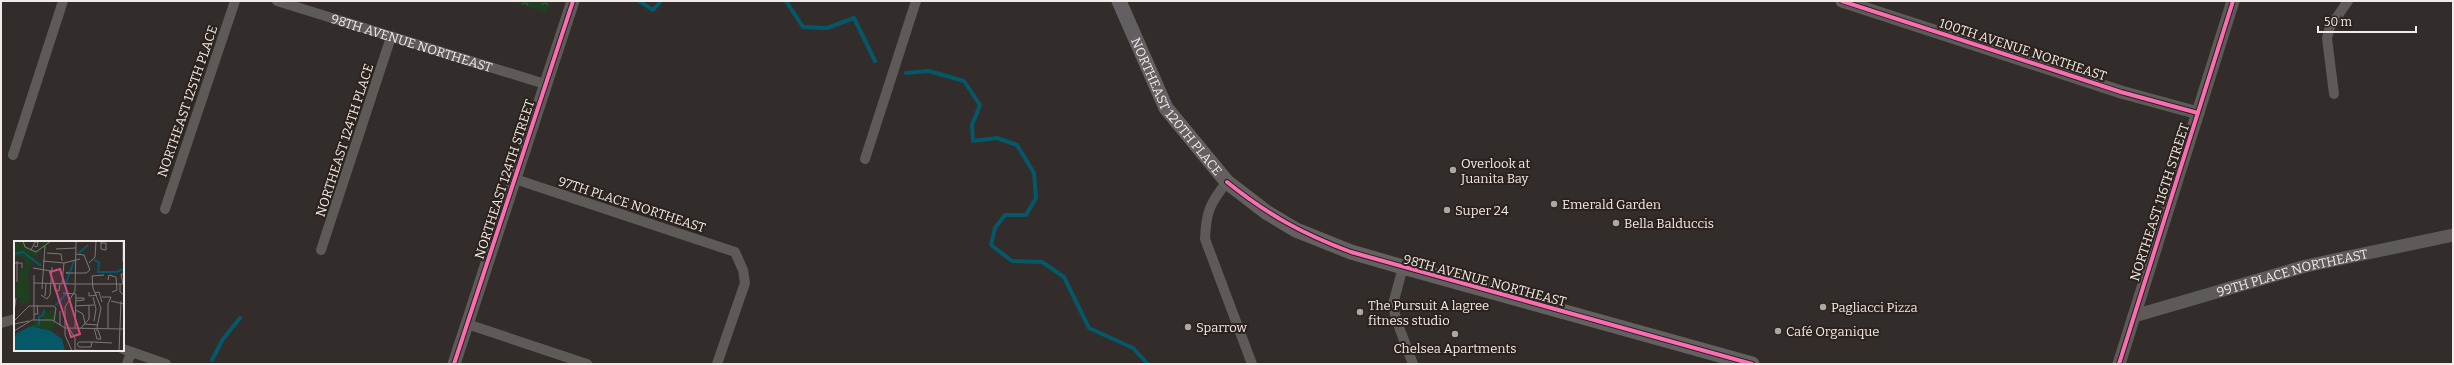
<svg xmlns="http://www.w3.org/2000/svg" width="2454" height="365" viewBox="0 0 2454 365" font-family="Bitter,serif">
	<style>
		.forest { fill: url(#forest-crowns) }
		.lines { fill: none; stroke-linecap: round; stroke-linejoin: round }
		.stream { stroke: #045868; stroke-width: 4 }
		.minor { stroke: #5e5a58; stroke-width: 10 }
		.tertiary { stroke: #5e5a58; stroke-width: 13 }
		.secondary { stroke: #645f60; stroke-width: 15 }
		.cycleway-casing { stroke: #2b221d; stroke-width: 6 }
		.cycleway { stroke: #f96db3; stroke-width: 4 }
		.poi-dot { fill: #aea8a5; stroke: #2b221d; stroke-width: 1.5 }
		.labels { text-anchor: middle; stroke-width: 4; stroke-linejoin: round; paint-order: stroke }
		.street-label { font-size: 13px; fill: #f1eae7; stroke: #2b221d }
		.poi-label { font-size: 13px; fill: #f1eae7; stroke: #2b221d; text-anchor: start }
		.inset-river { fill: none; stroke: #045868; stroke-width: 2 }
		.inset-road { fill: none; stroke: #7e7876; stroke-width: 1 }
		.view { fill: #ce4c7e; fill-opacity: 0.15; stroke: #ce4c7e; stroke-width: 2 }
		.inset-edge { fill: none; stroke: #f1eae7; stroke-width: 2 }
	</style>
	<defs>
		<pattern id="forest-crowns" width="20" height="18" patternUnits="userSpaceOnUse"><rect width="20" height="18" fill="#1f3f21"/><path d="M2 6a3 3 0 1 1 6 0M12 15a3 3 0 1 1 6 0" fill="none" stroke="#405b41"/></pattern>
	</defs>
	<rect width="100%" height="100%" fill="#322c2a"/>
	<path class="forest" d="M512,1H550L546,13Z"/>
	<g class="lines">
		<path class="stream" d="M639,1L653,10L661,1
			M786,1L803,27L827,28L854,18L875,61
			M906,73L929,71L964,81L980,105L972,125L973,141L997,138L1017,145L1034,173L1036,198L1026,215H1005L995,228L991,245L1012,261L1042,262L1064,277L1089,328L1133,348L1148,364
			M212,360L223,339L240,318"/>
		<g class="minor">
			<path id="s1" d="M277,1L545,84"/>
			<path d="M2334,94L2327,38L2330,27L2348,1"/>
			<path d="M13,155L63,1"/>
			<path d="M865,159L916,1"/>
			<path d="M515,179L735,252L743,270L745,283L717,364"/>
			<path d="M1227,182C1210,203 1206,212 1205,239L1252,364"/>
			<path d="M165,209L235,1"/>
			<path d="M321,250L391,37"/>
			<path d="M1403,267L1393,304L1396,319L1413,364"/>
			<path d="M1,323L15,319"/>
			<path d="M467,324L587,364"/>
			<path d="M123,349L166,364"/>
			<path d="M127,364L131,352"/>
		</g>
		<g class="tertiary">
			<path d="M1842,1L2121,92L2198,113"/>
			<path id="s2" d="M2134,316L2306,266L2453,235"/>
			<path d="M454,364L573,1"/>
			<path d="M2119,364L2233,1"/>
		</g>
		<path class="secondary" id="s3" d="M1119,1L1166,108L1227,182L1266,212L1296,230L1351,252L1403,267L1752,364"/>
		<g class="cycleway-casing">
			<path id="cycleway" d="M1842,1L2121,92L2198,113
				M1227,182C1268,215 1303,234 1351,252L1752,364
				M454,364L573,1
				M2119,364L2233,1"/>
		</g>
		<use href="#cycleway" class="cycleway"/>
	</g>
	<g class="poi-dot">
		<circle cx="1453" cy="170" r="4"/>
		<circle cx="1554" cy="204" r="4"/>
		<circle cx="1447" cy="210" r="4"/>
		<circle cx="1616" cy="223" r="4"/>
		<circle cx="1823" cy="307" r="4"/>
		<circle cx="1360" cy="312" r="4"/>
		<circle cx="1188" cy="327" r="4"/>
		<circle cx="1778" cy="331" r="4"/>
		<circle cx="1455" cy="334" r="4"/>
	</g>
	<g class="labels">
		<g class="street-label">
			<text dy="5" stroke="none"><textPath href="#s1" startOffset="141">98TH AVENUE NORTHEAST</textPath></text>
			<text transform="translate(2023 49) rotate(18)" y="5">100TH AVENUE NORTHEAST</text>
			<text transform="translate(187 101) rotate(-71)" y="5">NORTHEAST 125TH PLACE</text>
			<text dy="5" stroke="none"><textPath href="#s3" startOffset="121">NORTHEAST 120TH PLACE</textPath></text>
			<text transform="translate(344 140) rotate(-72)" y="5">NORTHEAST 124TH PLACE</text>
			<text transform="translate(504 179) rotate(-72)" y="5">NORTHEAST 124TH STREET</text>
			<text transform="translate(2159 202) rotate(-72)" y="5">NORTHEAST 116TH STREET</text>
			<text transform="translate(632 204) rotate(18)" y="5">97TH PLACE NORTHEAST</text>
			<text dy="5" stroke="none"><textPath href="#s2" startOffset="164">99TH PLACE NORTHEAST</textPath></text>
			<text transform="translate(1485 280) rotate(15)" y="5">98TH AVENUE NORTHEAST</text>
		</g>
		<g class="poi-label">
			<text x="1461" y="168">Overlook at<tspan x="1461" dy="15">Juanita Bay</tspan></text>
			<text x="1562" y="209">Emerald Garden</text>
			<text x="1455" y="215">Super 24</text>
			<text x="1624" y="228">Bella Balduccis</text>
			<text x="1368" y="310">The Pursuit A lagree<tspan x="1368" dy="15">fitness studio</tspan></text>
			<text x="1831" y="312">Pagliacci Pizza</text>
			<text x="1196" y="332">Sparrow</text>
			<text x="1786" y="336">Café Organique</text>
			<text x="1455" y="353" text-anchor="middle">Chelsea Apartments</text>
		</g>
	</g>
	<g transform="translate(14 241)">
		<rect width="110" height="110" fill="#322c2a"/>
		<path d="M28,70H41L42,82L37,90L20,86V80L28,79Z" fill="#1f3f21"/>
		<path d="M9,0V4L22,10L27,3L26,0H37L23,13L25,17L15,13L27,22V25L18,20L14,32L16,62H11L7,66L6,57H0V45L5,41L6,28H10L11,20L8,16L0,17V1Z" fill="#1f3f21"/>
		<path d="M25,83H26L25,85L20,84V86L37,90L48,98L51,110H0V96L3,92L15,86Z" fill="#045868"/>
		<path class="inset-river" d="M65,12L74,4M0,13L9,11L27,25M80,19L85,21L84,31H103L110,28M52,42L60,20M41,65L52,53M25,83V76L29,74L30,69"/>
		<path class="inset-road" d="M9,0L11,6L22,11L37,0M109,0V21M87,2H92V9L87,8V0M42,8L62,7M17,9L21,1H24L23,6L20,5M33,12L47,13L48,20M62,13L70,14L76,29M29,20L50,22L66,18M0,22H8V27M75,22L81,16L82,0M19,27L37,30M54,31L52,32H72L76,29M94,39L95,34L102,36L103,49L98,51M3,41V20M20,42L61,43M48,42L50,22M41,43V49L45,50L46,43M62,43H110M106,43V51L110,54M109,43L107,33H110M28,48L31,5M75,51V55L83,54M49,52L62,53L61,87M81,52L85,51L88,61M27,54L33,58L36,54L38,26M31,55L32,43M79,56L82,68L80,80M88,56H97L94,63V87M62,60L70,59V57H62M97,60L110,63M61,65L80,64M62,69L69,73L71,82M46,70V84M0,71L2,57M20,73H24L23,64M20,79V34M0,80L15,65H39L42,67M40,80L42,67M0,83L15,80M70,83L84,84M51,87L110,88M55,87L61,97V110M67,87L75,78V65M80,87L83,98H87L84,89H82M83,87L87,67L79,47L78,35L90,34M0,90L18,79H38L51,87M78,101L77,106H65L63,103L65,101H80L98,102M61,109L110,110M58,110L51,94V66L61,50L62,0M105,110L107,60"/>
		<path class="view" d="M46,28L66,93L57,96L36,31Z"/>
		<rect width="110" height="110" class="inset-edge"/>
	</g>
	<rect width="2454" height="365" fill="none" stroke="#f1eae7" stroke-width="4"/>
	<path d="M2318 26v6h98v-6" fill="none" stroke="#f1eae7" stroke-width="2"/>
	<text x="2324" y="26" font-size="12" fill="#f1eae7" stroke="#2b221d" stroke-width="3" paint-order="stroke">50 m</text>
</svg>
